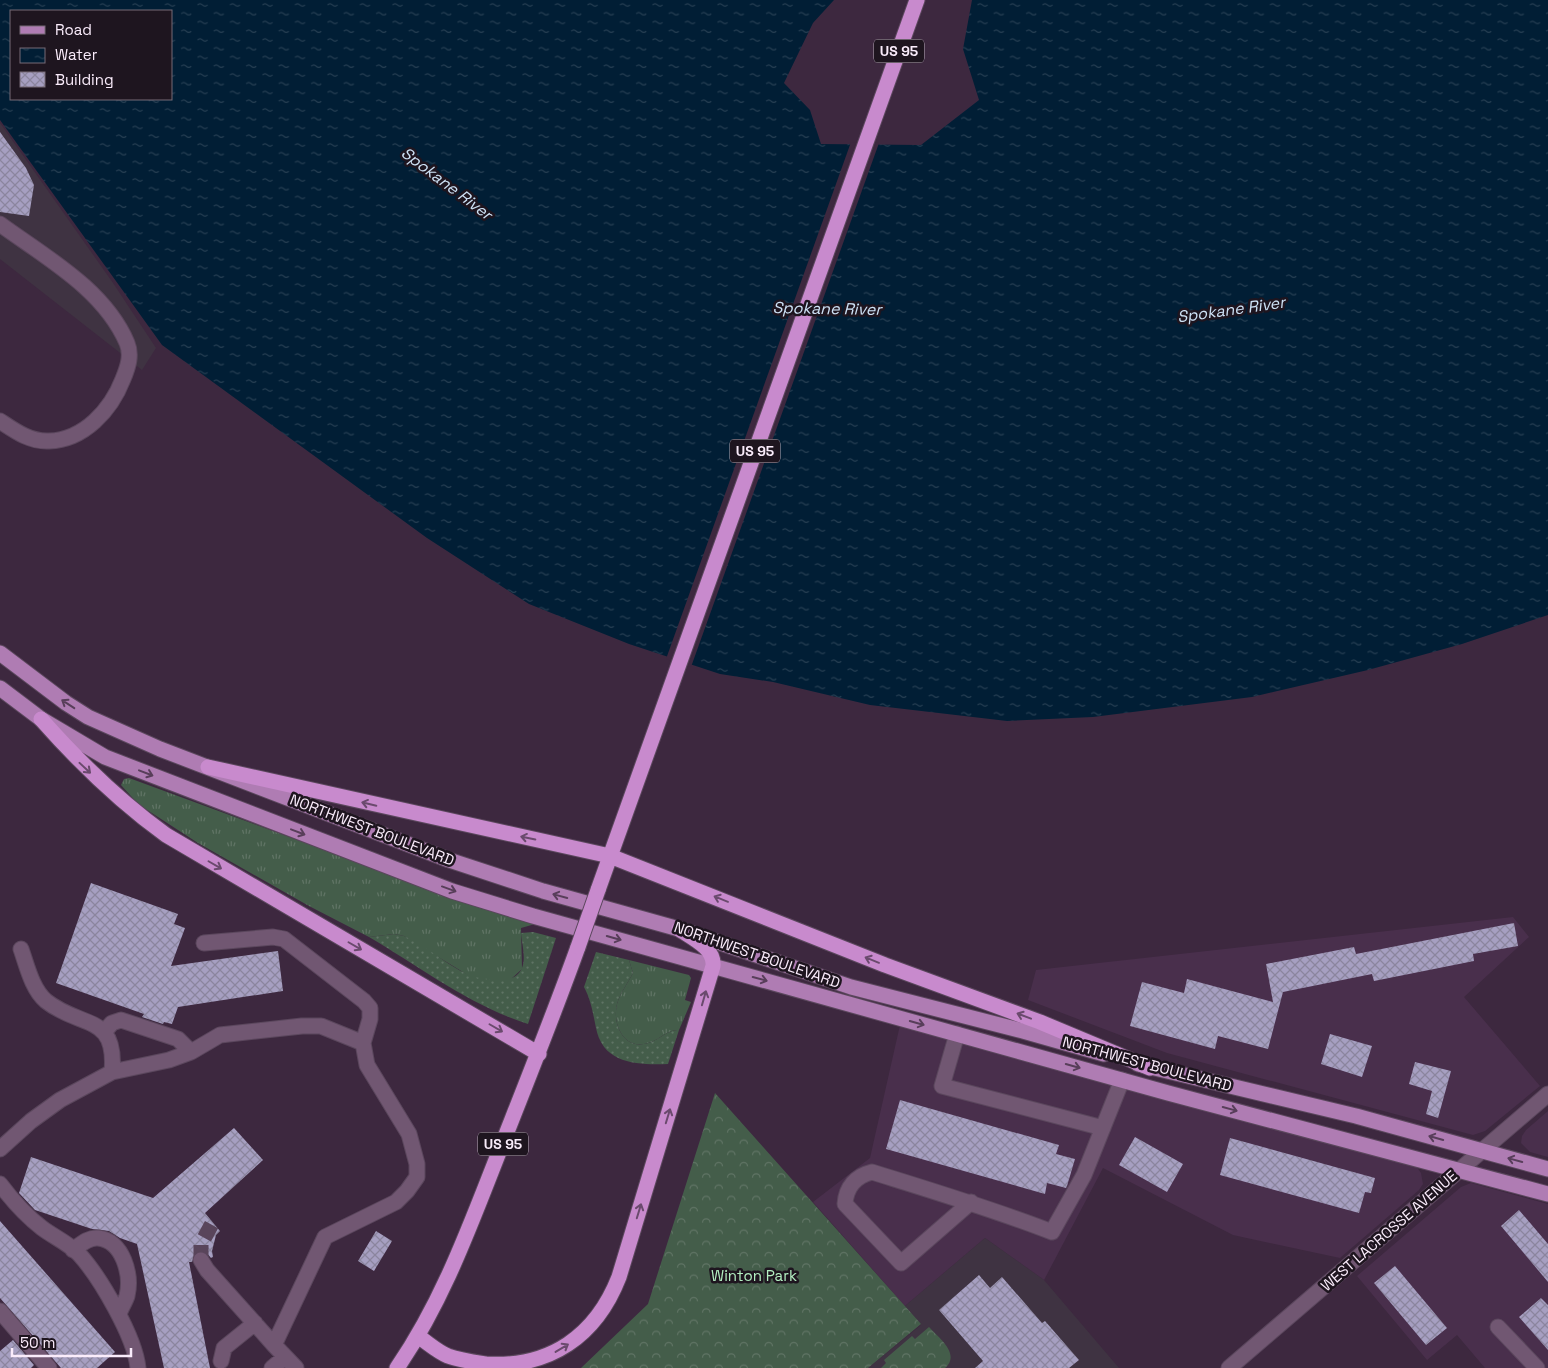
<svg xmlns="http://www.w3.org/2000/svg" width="1548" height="1368" viewBox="0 0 1548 1368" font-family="'Space Grotesk',sans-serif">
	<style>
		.built { fill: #492f4c }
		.education { fill: #3f3342 }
		.grass { fill: url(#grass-tufts) }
		.forest { fill: url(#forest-crowns) }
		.garden { fill: url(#garden-dots) }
		.water { fill: url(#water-ripples); fill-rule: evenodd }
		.pier { fill: #3d283f }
		.building { fill: url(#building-cross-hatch) }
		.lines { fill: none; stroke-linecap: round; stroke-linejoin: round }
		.minor-tunnel { stroke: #59455b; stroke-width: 15; stroke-dasharray: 15 8; stroke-linecap: butt }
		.minor-casing { stroke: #5b475d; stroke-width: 17 }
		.major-casing { stroke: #5b475d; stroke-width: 17 }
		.highway-casing { stroke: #5b475d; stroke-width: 17 }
		.minor { stroke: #715772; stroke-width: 15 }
		.major { stroke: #af7cb3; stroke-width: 15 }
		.highway { stroke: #c88acd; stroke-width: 15 }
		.highway-bridge-casing { stroke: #5b475d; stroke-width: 17; stroke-linecap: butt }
		.highway-bridge { stroke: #c88acd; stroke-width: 15 }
		.oneway { stroke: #583e5a }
		.oneway2 { stroke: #6a4a6d }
		.labels { text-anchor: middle; stroke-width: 5; stroke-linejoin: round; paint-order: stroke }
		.shield { fill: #1e151f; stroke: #b8acb9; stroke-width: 1 }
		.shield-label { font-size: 14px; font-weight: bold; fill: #faecfb }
		.street-label { font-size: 15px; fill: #faecfb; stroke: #1e151f }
		.park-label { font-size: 15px; fill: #b3efc1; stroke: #1e151f }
		.water-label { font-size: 16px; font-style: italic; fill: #cee2f6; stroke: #1e151f }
	</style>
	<defs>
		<pattern id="grass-tufts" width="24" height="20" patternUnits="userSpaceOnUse" patternTransform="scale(1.25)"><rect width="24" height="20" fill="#445d4a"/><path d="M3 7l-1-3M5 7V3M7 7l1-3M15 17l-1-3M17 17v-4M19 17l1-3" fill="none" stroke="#607465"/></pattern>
		<pattern id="forest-crowns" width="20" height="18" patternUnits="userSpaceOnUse" patternTransform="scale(1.25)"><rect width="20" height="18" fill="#445d4a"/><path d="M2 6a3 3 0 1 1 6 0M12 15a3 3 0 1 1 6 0" fill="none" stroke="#607465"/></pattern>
		<pattern id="garden-dots" width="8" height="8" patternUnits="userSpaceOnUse" patternTransform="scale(1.25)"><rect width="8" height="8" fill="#445d4a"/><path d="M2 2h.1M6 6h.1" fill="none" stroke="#607465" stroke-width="1.8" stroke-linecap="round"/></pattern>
		<pattern id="water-ripples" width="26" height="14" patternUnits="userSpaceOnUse" patternTransform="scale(1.25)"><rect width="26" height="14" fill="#011e35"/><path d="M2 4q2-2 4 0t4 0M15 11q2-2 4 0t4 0" fill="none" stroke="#273f53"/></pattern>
		<pattern id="building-cross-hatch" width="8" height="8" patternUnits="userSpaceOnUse" patternTransform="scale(1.25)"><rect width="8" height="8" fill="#a69fc1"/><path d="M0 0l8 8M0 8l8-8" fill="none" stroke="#8b859e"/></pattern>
	</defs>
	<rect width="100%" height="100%" fill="#3d283f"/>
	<path class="built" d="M1513,917L1529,937L1464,997L1540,1086L1485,1131L1473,1135L1167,1053L1028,1000L1036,970Z
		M900,1025L1416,1166L1421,1173L1423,1184L1419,1190L1340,1258L1233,1235L1103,1168L1044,1280L985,1238L905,1306L813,1202L870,1158Z
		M1548,1111V1157L1530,1152L1521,1143L1522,1136L1526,1130Z
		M1471,1183L1548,1204V1368H1485L1457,1335L1427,1360L1357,1276L1461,1187Z"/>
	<path class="education" d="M0,123L113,283L156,348L142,370L0,259Z
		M985,1238L1044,1280L1119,1368H868L921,1325L905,1306Z"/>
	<path class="grass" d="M129,778L476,906L535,924L521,928L522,969L510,980L487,981L471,977L404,936L394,934L369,937L309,906L198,843L138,804L121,785L124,779Z
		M629,960L689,975L691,978L685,1000L691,1002L679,1030C667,1029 660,1040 648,1043C624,1051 612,1024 617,1004C620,993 628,983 633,973Z"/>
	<path class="forest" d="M715,1093L921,1324L868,1368H581L648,1304Z
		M929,1327C939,1338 961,1354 945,1368H881L886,1363L884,1360L912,1336L915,1339Z"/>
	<path class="garden" d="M533,932L556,938L528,1024C471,1006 420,967 369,937L394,934L404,936C439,951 459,982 500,980C510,980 518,977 522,968C526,959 522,943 521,933Z
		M596,952L629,960L633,973C628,983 620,993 617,1004C612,1024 624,1051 648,1043C660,1040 667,1029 679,1030L668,1064C637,1065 603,1064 596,1028C593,1013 591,1000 584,987Z"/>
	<path class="water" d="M0,0H834L813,23L784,83L810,110L821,144L921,145L979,100L963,49L972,0H1548V615L1462,644L1368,670L1252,697L1093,717L1007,721L870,705L773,682L720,674L629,644L529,604L427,538L162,345L0,120ZM11,11H171V99H11Z"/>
	<path class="pier" d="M851,142L879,143L691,667L666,659Z"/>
	<path class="building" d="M0,132L26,168L34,185L29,216L0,212Z
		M91,883L178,914L174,924L185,928L171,966L278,951L283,991L178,1007L172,1024L164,1022L163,1024L142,1017L144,1014L56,983Z
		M1514,923L1518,946L1473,954L1474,961L1374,981L1372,974L1283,992L1268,1049L1218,1036L1215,1049L1130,1026L1142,982L1184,993L1187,979L1273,1002L1266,964L1354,947L1356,954Z
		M1330,1034L1372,1046L1362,1077L1321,1064Z
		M1415,1062L1451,1071L1438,1118L1426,1114L1432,1091L1409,1084Z
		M900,1100L1059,1145L1056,1154L1075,1159L1067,1186L1066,1188L1047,1183L1045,1194L886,1149Z
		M234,1128L263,1160L205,1213L220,1231L216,1235L212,1251L213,1257L211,1258L206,1252L200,1251L196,1252L192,1262H189L210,1368H164L137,1244L120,1238L109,1231L92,1229L35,1210L19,1193L31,1157L153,1198Z
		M1135,1137L1183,1164L1167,1192L1119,1165Z
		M1230,1138L1375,1178L1371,1193L1365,1192L1359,1213L1220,1175Z
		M1519,1210L1548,1244V1282L1501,1226Z
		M0,1221L115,1352L97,1368H61L0,1298Z
		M376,1231L392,1241L374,1271L358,1261Z
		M1395,1266L1447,1328L1426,1345L1374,1283Z
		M979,1275L990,1288L1002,1277L1042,1323L1045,1321L1079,1360L1069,1368H975L983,1361L939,1310Z
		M1541,1298L1548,1305V1350L1519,1317Z
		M13,1340L34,1365L31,1368H0V1351Z"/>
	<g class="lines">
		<path class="minor-tunnel" d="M201,1260V1244L213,1222"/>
		<g class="minor-casing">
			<path id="minor" d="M0,224C45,257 104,289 127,343C132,355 128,367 123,379C111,410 84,440 49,441C30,442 15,431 0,421
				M204,943L273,937L284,939L364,1001L370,1008V1019L363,1043
				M21,949C27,966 32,989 46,1001C81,1029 117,1013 112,1072
				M104,1032L112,1023L121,1020L178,1039L191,1052
				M957,1034L942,1086L1103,1128
				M0,1149L31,1121L60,1100L112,1072L169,1060L191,1052L220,1035L302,1026H321L363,1043L367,1065L409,1134L417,1164V1177L407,1191L396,1202L325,1237L274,1345L296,1368
				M0,1184C12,1200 25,1215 42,1228C54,1237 68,1243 79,1254C100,1277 135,1337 138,1368
				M971,1202L901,1263L845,1204C846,1187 856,1176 872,1172C933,1191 993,1209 1052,1232L1084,1175L1122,1080
				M73,1250C80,1245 88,1237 98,1238C123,1240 132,1275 127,1296C125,1302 121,1308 119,1314
				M201,1260L207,1270L274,1345
				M0,1311L49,1368
				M1498,1327L1537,1368
				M221,1361L224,1348L255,1323
				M272,1368L285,1357
				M1229,1368L1548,1094"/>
		</g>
		<g class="major-casing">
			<path id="major" d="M0,653L66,703L88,717L160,749L449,860L543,891L679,929L851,987L1023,1031L1104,1054
				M0,688L41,719L105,757L452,891L533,916L1168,1093L1548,1194
				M1138,1064L1356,1116L1548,1169"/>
		</g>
		<g class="highway-casing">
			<path id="highway" d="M41,719C79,762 119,801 166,835L539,1054
				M208,767L610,856L885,965L1040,1022L1150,1068
				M598,890L917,0
				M419,1337C428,1343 438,1352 448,1356C459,1360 473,1362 486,1364C550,1368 596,1336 619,1277L713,966C715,948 692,938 679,929
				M397,1368C439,1307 465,1239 492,1170C521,1096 551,1022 578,947"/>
		</g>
		<use href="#minor" class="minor"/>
		<use href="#major" class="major"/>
		<use href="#highway" class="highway"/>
		<g class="highway-bridge-casing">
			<path id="highway-bridge" d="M578,947L598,890"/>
		</g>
		<use href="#highway-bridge" class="highway-bridge"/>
	</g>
	<defs><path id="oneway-shaft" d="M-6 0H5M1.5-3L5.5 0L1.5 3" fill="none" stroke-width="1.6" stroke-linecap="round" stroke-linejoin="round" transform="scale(1.25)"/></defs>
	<g class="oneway">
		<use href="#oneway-shaft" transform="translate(68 704) rotate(-147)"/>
		<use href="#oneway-shaft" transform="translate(146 773) rotate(21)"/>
		<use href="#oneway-shaft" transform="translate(298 832) rotate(21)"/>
		<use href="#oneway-shaft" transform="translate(449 889) rotate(20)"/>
		<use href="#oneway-shaft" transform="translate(560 896) rotate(-165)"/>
		<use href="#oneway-shaft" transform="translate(614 938) rotate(16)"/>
		<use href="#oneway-shaft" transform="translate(760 979) rotate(15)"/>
		<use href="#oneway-shaft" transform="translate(917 1023) rotate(16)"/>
		<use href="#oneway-shaft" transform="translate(1073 1066) rotate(16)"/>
		<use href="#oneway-shaft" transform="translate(1230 1109) rotate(15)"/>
		<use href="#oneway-shaft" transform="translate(1436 1138) rotate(-164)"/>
		<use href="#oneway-shaft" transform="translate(1515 1160) rotate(-165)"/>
	</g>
	<g class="oneway2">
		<use href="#oneway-shaft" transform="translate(85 768) rotate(43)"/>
		<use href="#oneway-shaft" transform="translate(369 804) rotate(-167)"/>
		<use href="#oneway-shaft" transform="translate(528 838) rotate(-168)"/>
		<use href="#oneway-shaft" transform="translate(215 865) rotate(30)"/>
		<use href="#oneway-shaft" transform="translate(721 899) rotate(-158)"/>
		<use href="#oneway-shaft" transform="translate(355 946) rotate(30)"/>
		<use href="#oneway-shaft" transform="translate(872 960) rotate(-158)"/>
		<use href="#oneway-shaft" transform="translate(704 998) rotate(-74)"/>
		<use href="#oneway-shaft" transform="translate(1024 1016) rotate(-159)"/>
		<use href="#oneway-shaft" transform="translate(496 1028) rotate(30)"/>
		<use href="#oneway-shaft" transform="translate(668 1116) rotate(-73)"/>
		<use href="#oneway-shaft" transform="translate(639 1211) rotate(-73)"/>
		<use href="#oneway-shaft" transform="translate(562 1348) rotate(-31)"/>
	</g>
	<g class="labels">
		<g class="shield">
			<rect x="874" y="39.5" width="50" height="23" rx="4"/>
			<rect x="730" y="439.5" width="50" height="23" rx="4"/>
			<rect x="478" y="1132.5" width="50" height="23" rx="4"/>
		</g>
		<g class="shield-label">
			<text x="899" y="56">US 95</text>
			<text x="755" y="456">US 95</text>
			<text x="503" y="1149">US 95</text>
		</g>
		<g class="street-label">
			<text transform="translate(372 830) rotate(21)" y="5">NORTHWEST BOULEVARD</text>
			<text transform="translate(757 955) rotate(19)" y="5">NORTHWEST BOULEVARD</text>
			<text transform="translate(1147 1064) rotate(15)" y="5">NORTHWEST BOULEVARD</text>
			<text transform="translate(1389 1231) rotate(-41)" y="5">WEST LACROSSE AVENUE</text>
		</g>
		<g class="park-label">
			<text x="754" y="1281">Winton Park</text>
		</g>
		<g class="water-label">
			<text transform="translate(447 183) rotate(37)" y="6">Spokane River</text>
			<text transform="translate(827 308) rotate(1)" y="6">Spokane River</text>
			<text transform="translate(1231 309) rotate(-8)" y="6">Spokane River</text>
		</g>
	</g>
	<rect x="10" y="10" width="162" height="90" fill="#1e151f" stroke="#766b77"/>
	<rect x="20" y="26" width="25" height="8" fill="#af7cb3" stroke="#766b77"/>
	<text x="55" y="35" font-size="15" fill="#faecfb">Road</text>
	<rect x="20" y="48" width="25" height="15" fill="url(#water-ripples)" stroke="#766b77"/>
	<text x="55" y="60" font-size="15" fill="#faecfb">Water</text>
	<rect x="20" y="72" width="25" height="15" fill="url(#building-cross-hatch)" stroke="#766b77"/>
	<text x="55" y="85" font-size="15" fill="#faecfb">Building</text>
	<path d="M12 1348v8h119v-8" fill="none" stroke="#faecfb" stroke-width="2.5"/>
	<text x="20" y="1348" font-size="15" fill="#faecfb" stroke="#1e151f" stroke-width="4" paint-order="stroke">50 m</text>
</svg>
